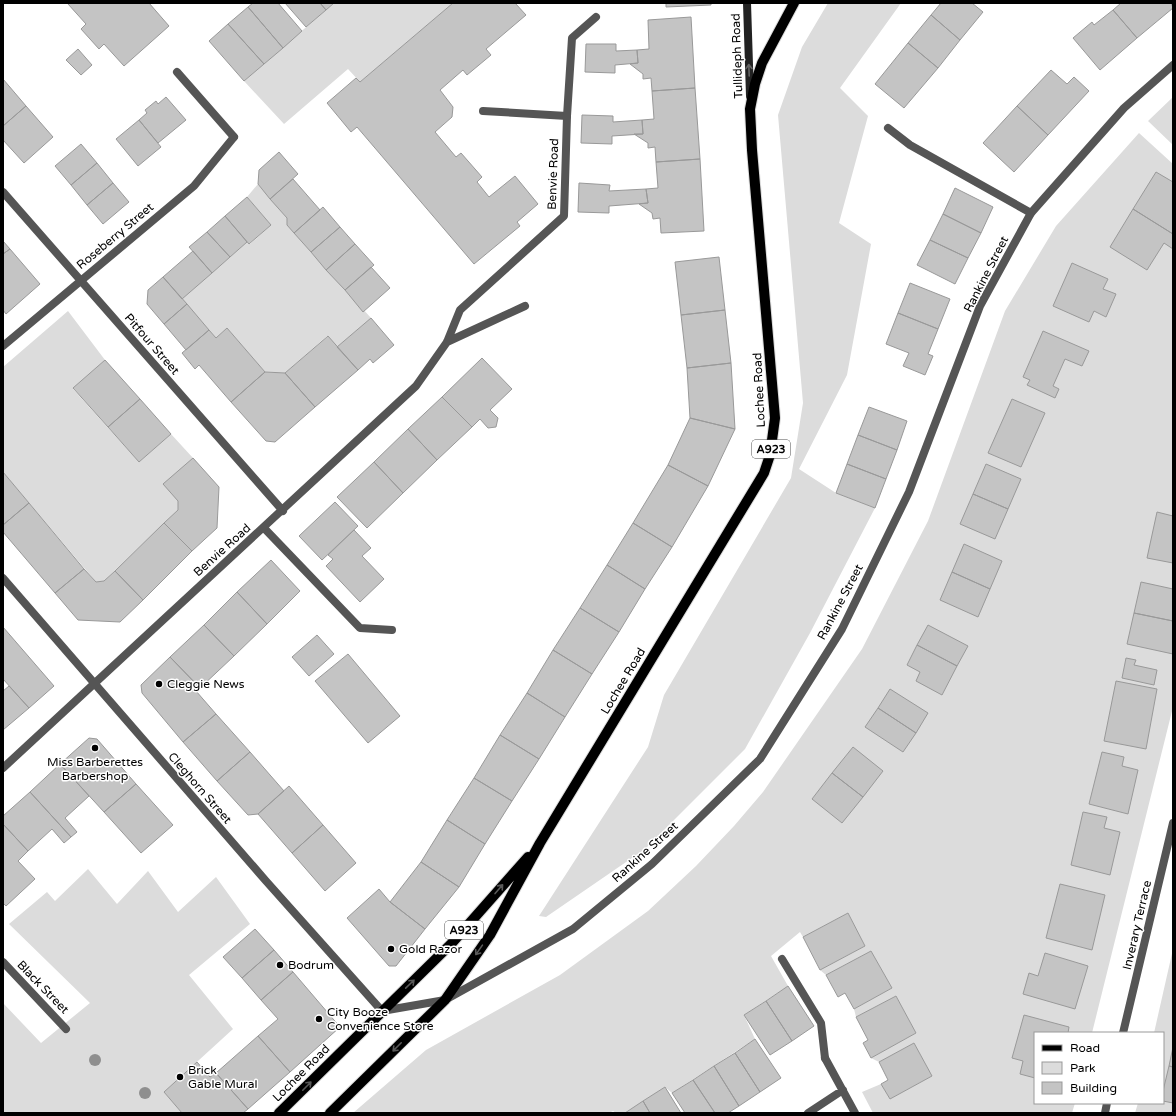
<svg xmlns="http://www.w3.org/2000/svg" width="1176" height="1116" viewBox="0 0 1176 1116" font-family="'Varela Round',sans-serif">
	<style>
		.green { fill: #dcdcdc }
		.building { fill: #c4c4c4; stroke: #999 }
		.lines { fill: none; stroke-linecap: round; stroke-linejoin: round }
		.primary-casing { stroke: #dbdbdb; stroke-width: 12 }
		.lane { stroke: #555; stroke-width: 8 }
		.street { stroke: #555; stroke-width: 8 }
		.secondary { stroke: #222; stroke-width: 8 }
		.primary { stroke: #000; stroke-width: 10 }
		.tree { fill: #8f8f8f }
		.oneway { stroke: #646464 }
		.oneway2 { stroke: #595959 }
		.poi-dot { fill: #000; stroke: #fff; stroke-width: 1.5 }
		.labels { text-anchor: middle; stroke-width: 3; stroke-linejoin: round; paint-order: stroke }
		.shield { fill: #fff; stroke: #4c4c4c; stroke-width: 1 }
		.shield-label { font-size: 11px; font-weight: bold; fill: #000 }
		.street-label { font-size: 12px; fill: #000; stroke: #fff }
		.poi-label { font-size: 12px; fill: #000; stroke: #fff; text-anchor: start }
	</style>
	<rect width="100%" height="100%" fill="#fff"/>
	<path class="green" d="M334,3H453L360,82L348,69L284,124L244,81Z
		M828,3H901L840,88L868,116L839,223L871,244L847,375L799,469L836,493L875,508L810,633L745,749L645,849L546,917L539,916L648,747L664,695L791,478L803,403L778,115L802,47Z
		M1173,97V145L1148,121Z
		M1139,133L1173,164V707L1092,1033H1035V1103H1075L1072,1113H873L862,1092L881,1084L890,1099L932,1076L914,1043L879,1062L871,1058L916,1033L896,996L856,1017L854,1009L892,988L871,951L826,975L820,970L865,946L848,913L803,937L800,932L771,956L788,986L744,1015L755,1039L672,1093L665,1087L625,1113H616L613,1111L609,1113H353L426,1050L560,975L648,911L696,866L734,826L763,792L862,649L928,521L1005,311L1056,226Z
		M258,184L287,218V225L371,318L337,347L327,336L285,373L265,372L227,328L216,338L182,299L247,242L250,244L271,225L247,197Z
		M68,311L105,360L73,389L139,462L171,434L193,458L178,501V510L104,581L96,582L3,472V367Z
		M88,869L117,904L148,871L178,912L216,877L250,924L189,975L233,1029L164,1092L182,1113H3V1003L41,1043L90,1003L9,924L47,892L55,901Z
		M1173,949V1113H1135L1138,1103H1163V1033H1154Z"/>
	<path class="building" d="M69,3H149L169,26L124,66L104,44L99,49L81,29L86,24L68,4Z
		M253,3H278L302,31L283,48L248,7Z
		M285,3H320L326,10L306,27Z
		M320,3H334L326,10Z
		M453,3H515L526,15L486,49L491,55L467,75L463,70L440,90L453,107L452,117L435,132L456,157L461,153L482,177L477,182L489,197L515,176L538,204L517,222L520,226L474,264L357,127L351,132L327,103L356,78L360,82Z
		M666,3H711V5L666,7Z
		M941,3H972L983,12L960,40L931,15Z
		M1121,3H1171L1173,8L1137,38L1113,10Z
		M248,7L283,48L264,64L228,24Z
		M1113,10L1137,38L1100,70L1073,38L1092,22L1094,25Z
		M931,15L960,40L938,68L908,43Z
		M691,17L695,88L652,91L651,78L643,79V74L630,64L638,63L637,50L649,49L648,20Z
		M228,24L264,64L244,81L209,41Z
		M908,43L938,68L904,108L875,84Z
		M586,44H616V51L637,50L638,63L615,65V73L585,72Z
		M78,49L92,65L81,75L66,60Z
		M1051,70L1067,84L1074,77L1089,91L1048,135L1017,106Z
		M3,79L26,106L3,126Z
		M695,88L700,159L656,162L655,147L648,148V143L634,134H643L642,120L654,119L652,91Z
		M166,97L186,120L158,143L139,120L147,113L145,110L156,101L158,104Z
		M26,106L53,137L24,163L3,140V126Z
		M1017,106L1048,135L1014,172L983,143Z
		M582,115L613,116V122L642,120L643,134L612,136V144L581,143Z
		M139,120L161,147L138,166L116,139Z
		M81,144L97,163L71,185L55,166Z
		M279,152L298,174L270,199L258,184L259,170Z
		M700,159L704,231L661,233L660,218L653,219L652,213L639,204L648,203L646,189L658,188L656,162Z
		M97,163L113,183L87,205L71,185Z
		M1156,172L1173,182V234L1133,209Z
		M293,179L320,210L294,233L287,225V218L270,199Z
		M113,183L129,202L103,224L87,205Z
		M579,183L610,185L609,191L646,189L648,203L609,206V213L578,212Z
		M955,188L993,207L981,233L943,214Z
		M247,197L271,225L249,244L225,216Z
		M323,207L340,227L311,252L294,233Z
		M1133,209L1173,234V249L1164,243L1147,270L1110,247Z
		M943,214L981,233L968,258L930,240Z
		M225,216L247,242L230,257L207,232Z
		M340,227L355,244L326,270L311,252Z
		M207,232L230,257L212,273L189,247Z
		M930,240L968,258L955,284L917,265Z
		M3,241L10,249L3,254Z
		M355,244L374,265L345,290L326,270Z
		M10,249L40,284L6,314L3,310V254Z
		M193,251L212,273L182,299L163,277Z
		M719,257L725,310L681,315L675,262Z
		M1072,263L1108,279L1103,289L1116,294L1106,317L1094,311L1089,322L1053,306Z
		M371,267L390,288L363,312L345,290Z
		M163,277L187,304L164,324L147,304L148,290Z
		M910,283L950,299L938,329L898,313Z
		M187,304L209,330L186,350L164,324Z
		M725,310L731,363L687,368L681,315Z
		M898,313L938,329L928,354L933,356L925,375L903,366L909,353L886,344Z
		M371,318L394,345L373,363L370,359L358,370L337,347Z
		M227,328L265,372L231,402L199,365L195,369L182,353L209,330L216,338Z
		M1043,331L1089,351L1082,366L1065,359L1053,386L1059,389L1055,398L1027,385L1030,380L1023,377Z
		M328,336L358,370L315,407L285,373Z
		M482,358L512,389L490,410L498,418L496,427L488,428L480,419L472,427L442,397Z
		M105,360L140,399L108,427L73,388Z
		M731,363L735,429L690,418L687,368Z
		M265,372L285,373L315,407L275,442L266,441L231,402Z
		M442,397L472,427L437,460L408,429Z
		M140,399L171,434L139,462L108,427Z
		M1012,399L1045,413L1021,467L988,453Z
		M869,407L907,421L897,450L858,435Z
		M690,418L735,429L708,486L668,465Z
		M408,429L437,460L403,493L374,462Z
		M858,435L897,450L886,479L847,464Z
		M193,458L219,487L217,528L192,551L164,523L178,510V501L163,484Z
		M374,462L403,493L367,528L337,497Z
		M847,464L886,479L875,508L836,493Z
		M986,464L1021,479L1008,509L973,494Z
		M668,465L708,486L672,547L633,523Z
		M3,472L29,503L3,525Z
		M973,494L1008,509L995,539L960,524Z
		M335,502L358,526L322,560L299,536Z
		M29,503L84,569L55,593L3,532V525Z
		M1157,512L1173,516V563L1147,558Z
		M164,523L192,551L143,600L115,571Z
		M633,523L672,547L645,589L607,565Z
		M354,530L371,548L362,556L384,579L360,602L326,566L333,559L328,555Z
		M964,544L1002,561L990,589L952,572Z
		M271,560L300,591L267,624L237,592Z
		M607,565L645,589L619,632L580,608Z
		M84,569L96,582L104,581L115,571L143,600L120,622L78,620L55,593Z
		M952,572L990,589L978,617L940,600Z
		M1141,582L1173,589V621L1134,613Z
		M237,592L267,624L234,656L204,625Z
		M580,608L619,632L592,674L553,650Z
		M1134,613L1173,621V654L1127,644Z
		M204,625L234,656L200,688L170,657Z
		M928,625L968,646L957,666L917,645Z
		M3,627L54,686L29,708L3,679Z
		M317,635L334,654L309,676L292,657Z
		M917,645L957,666L942,695L916,681L920,672L907,665Z
		M553,650L592,674L565,717L527,693Z
		M348,654L400,716L368,743L315,681Z
		M170,657L200,688L196,691L216,714L183,742L142,693L141,685Z
		M1126,658L1136,660L1134,665L1157,670L1154,685L1122,678Z
		M1116,681L1157,689L1146,749L1104,741Z
		M9,686L29,708L3,730V691Z
		M890,689L928,713L916,733L878,708Z
		M527,693L565,717L539,759L500,735Z
		M878,708L916,733L903,752L865,727Z
		M216,714L250,752L217,781L183,742Z
		M500,735L539,759L512,801L474,778Z
		M89,738L97,739L136,784L104,812L60,764Z
		M853,747L883,771L863,797L832,773Z
		M250,752L284,791L258,814L248,815L217,781Z
		M1102,752L1124,757L1122,766L1138,770L1128,814L1089,804Z
		M60,764L89,796L65,818L77,832L71,837L30,792Z
		M832,773L863,797L842,823L812,799Z
		M474,778L512,801L485,844L447,820Z
		M136,784L173,825L141,853L104,812Z
		M289,786L323,825L292,853L258,814Z
		M30,792L71,837L64,843L52,829L28,851L3,824V816Z
		M1083,812L1107,817L1104,828L1120,832L1110,875L1071,865Z
		M447,820L485,844L459,887L421,862Z
		M3,824L28,851L18,861L35,879L6,906L3,903Z
		M323,825L356,863L325,891L292,853Z
		M421,862L459,887L425,929L390,902Z
		M1060,884L1105,895L1092,950L1046,938Z
		M379,889L390,902L425,929L396,966H389L347,918Z
		M848,913L865,946L820,970L803,937Z
		M255,929L274,950L242,978L223,957Z
		M274,950L293,972L261,1000L242,978Z
		M871,951L892,988L854,1009L845,993L838,997L826,975Z
		M1045,953L1088,966L1075,1009L1023,994L1029,973L1038,976Z
		M293,972L340,1027L290,1072L258,1036L278,1019L261,1000Z
		M788,986L814,1026L792,1041L766,1001Z
		M896,996L916,1033L871,1058L863,1043L868,1040L856,1017Z
		M766,1001L792,1041L770,1055L744,1015Z
		M1024,1015L1069,1027L1068,1033H1035V1078L1020,1074L1023,1061L1012,1058Z
		M258,1036L290,1072L248,1109L216,1073Z
		M755,1039L781,1078L760,1092L735,1053Z
		M914,1043L932,1076L890,1099L881,1084L888,1080L879,1062Z
		M1173,1047V1067L1169,1066Z
		M735,1053L760,1092L739,1106L714,1066Z
		M197,1062L210,1077L216,1073L248,1109L243,1113H182L164,1092Z
		M714,1066L739,1106L728,1113H715L693,1080Z
		M1169,1066L1173,1067V1103L1163,1101V1091Z
		M693,1080L715,1113H685L672,1093Z
		M665,1087L681,1113H650L643,1101Z
		M643,1101L650,1113H625Z"/>
	<g class="lines">
		<g class="primary-casing">
			<path id="primary" d="M279,1113L452,943L528,857
				M330,1113L445,1000L490,935L540,843L764,473L770,455L775,418L752,150L750,109L755,84L762,63L794,3"/>
		</g>
		<path class="lane" d="M177,72L234,137
			M483,111L567,116
			M888,128L910,145L1031,213
			M264,528L360,628L392,630
			M782,959L821,1023L825,1058"/>
		<path class="street" d="M3,192L283,511
			M447,342L525,306
			M3,346L194,186L234,137
			M3,578L266,881L382,1011L445,1000L573,929L652,864L760,759L842,629L909,492L980,306L1031,213L1124,108L1173,65
			M3,768L416,386L447,342L460,310L564,216L567,116L572,38L596,17
			M3,962L66,1029
			M1123,1033L1173,823
			M825,1058L855,1113
			M808,1113L843,1090
			M1105,1113L1107,1103"/>
		<path class="secondary" d="M747,3L750,96"/>
		<use href="#primary" class="primary"/>
	</g>
	<g class="tree">
		<circle cx="95" cy="1060" r="6"/>
		<circle cx="145" cy="1093" r="6"/>
	</g>
	<defs><path id="oneway-shaft" d="M-6 0H5M1.5-3L5.5 0L1.5 3" fill="none" stroke-width="1.6" stroke-linecap="round" stroke-linejoin="round"/></defs>
	<use class="oneway" href="#oneway-shaft" transform="translate(749 70) rotate(-92)"/>
	<g class="oneway2">
		<use href="#oneway-shaft" transform="translate(499 889) rotate(-49)"/>
		<use href="#oneway-shaft" transform="translate(479 950) rotate(125)"/>
		<use href="#oneway-shaft" transform="translate(410 984) rotate(-44)"/>
		<use href="#oneway-shaft" transform="translate(397 1047) rotate(135)"/>
		<use href="#oneway-shaft" transform="translate(307 1086) rotate(-45)"/>
	</g>
	<g class="poi-dot">
		<circle cx="159" cy="684" r="4"/>
		<circle cx="95" cy="748" r="4"/>
		<circle cx="391" cy="949" r="4"/>
		<circle cx="280" cy="965" r="4"/>
		<circle cx="319" cy="1019" r="4"/>
		<circle cx="180" cy="1077" r="4"/>
	</g>
	<g class="labels">
		<g class="shield">
			<rect x="752" y="440" width="38" height="18" rx="3"/>
			<rect x="445" y="921" width="38" height="18" rx="3"/>
		</g>
		<g class="shield-label">
			<text x="771" y="453">A923</text>
			<text x="464" y="934">A923</text>
		</g>
		<g class="street-label">
			<text transform="translate(737 56) rotate(-92)" y="4">Tullideph Road</text>
			<text transform="translate(553 174) rotate(-88)" y="4">Benvie Road</text>
			<text transform="translate(115 236) rotate(-40)" y="4">Roseberry Street</text>
			<text transform="translate(986 274) rotate(-63)" y="4">Rankine Street</text>
			<text transform="translate(152 344) rotate(49)" y="4">Pitfour Street</text>
			<text transform="translate(759 390) rotate(-93)" y="4">Lochee Road</text>
			<text transform="translate(222 550) rotate(-42)" y="4">Benvie Road</text>
			<text transform="translate(840 602) rotate(-62)" y="4">Rankine Street</text>
			<text transform="translate(623 681) rotate(-59)" y="4">Lochee Road</text>
			<text transform="translate(200 788) rotate(49)" y="4">Cleghorn Street</text>
			<text transform="translate(645 852) rotate(-42)" y="4">Rankine Street</text>
			<text transform="translate(1137 925) rotate(-77)" y="4">Inverary Terrace</text>
			<text transform="translate(43 987) rotate(46)" y="4">Black Street</text>
			<text transform="translate(301 1073) rotate(-45)" y="4">Lochee Road</text>
		</g>
		<g class="poi-label">
			<text x="167" y="688">Cleggie News</text>
			<text x="95" y="766" text-anchor="middle">Miss Barberettes<tspan x="95" dy="14">Barbershop</tspan></text>
			<text x="399" y="953">Gold Razor</text>
			<text x="288" y="969">Bodrum</text>
			<text x="327" y="1016">City Booze<tspan x="327" dy="14">Convenience Store</tspan></text>
			<text x="188" y="1074">Brick<tspan x="188" dy="14">Gable Mural</tspan></text>
		</g>
	</g>
	<rect width="1176" height="1116" fill="none" stroke="#000000" stroke-width="8"/>
	<rect x="1034" y="1032" width="130" height="72" fill="#ffffff" stroke="#999999"/>
	<rect x="1042" y="1045" width="20" height="6" fill="#000000" stroke="#999999"/>
	<text x="1070" y="1052" font-size="12" fill="#000000">Road</text>
	<rect x="1042" y="1062" width="20" height="12" fill="#dcdcdc" stroke="#999999"/>
	<text x="1070" y="1072" font-size="12" fill="#000000">Park</text>
	<rect x="1042" y="1082" width="20" height="12" fill="#c4c4c4" stroke="#999999"/>
	<text x="1070" y="1092" font-size="12" fill="#000000">Building</text>
</svg>
